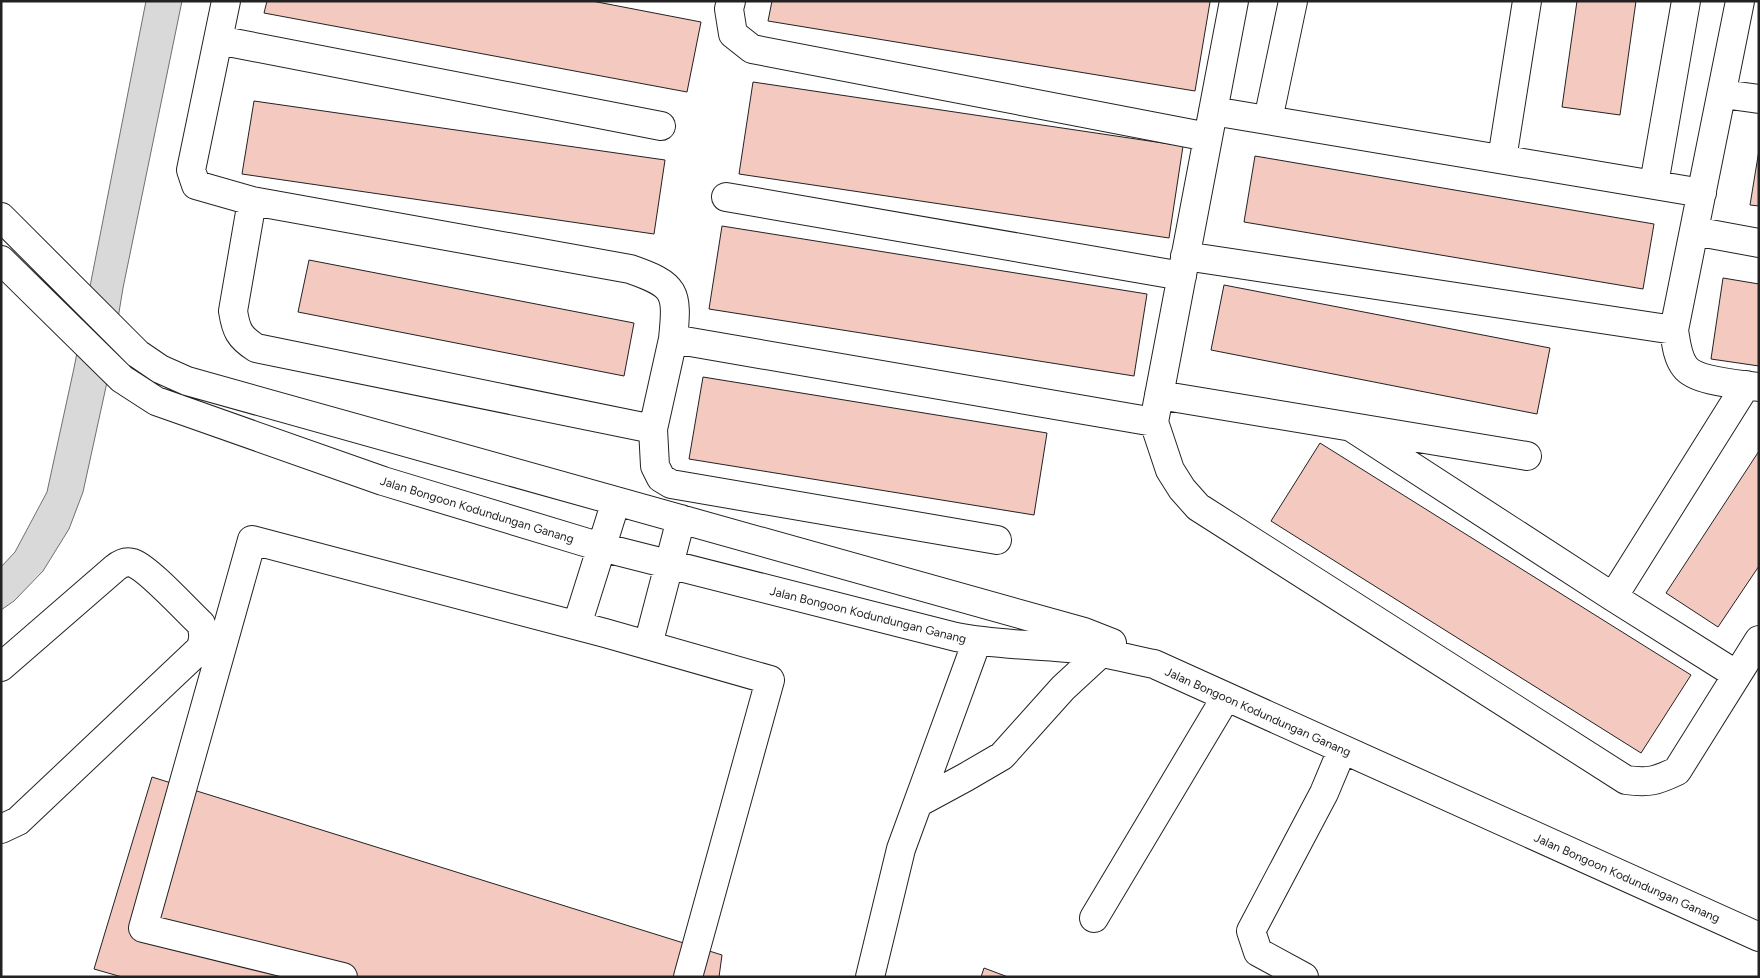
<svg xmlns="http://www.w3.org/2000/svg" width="1760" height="978" viewBox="0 0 1760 978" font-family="Figtree,sans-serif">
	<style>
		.water { fill: #d9d9d9; stroke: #6f6f6f }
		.building { fill: #f3c9c0; stroke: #222 }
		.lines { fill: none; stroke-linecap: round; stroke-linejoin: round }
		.minor-casing { stroke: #222; stroke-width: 30 }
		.minor { stroke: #fff; stroke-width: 28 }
		.labels { text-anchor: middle; stroke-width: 4; stroke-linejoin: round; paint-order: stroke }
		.street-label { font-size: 12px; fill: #222; stroke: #fff }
	</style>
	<rect width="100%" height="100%" fill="#fff"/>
	<path class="water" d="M146,1H182L123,288L109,373L83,492L69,529L43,571L14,601L1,610V567L15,552L47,492L74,368Z"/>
	<path class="building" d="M267,1H592L701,22L687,92L264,13Z
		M772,1H1208L1210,2L1195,91L768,21Z
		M1577,1H1636L1620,115L1562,107Z
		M753,82L1183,146L1169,238L739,174Z
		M254,101L665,160L654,234L242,174Z
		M1759,150V206L1750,205Z
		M1255,156L1654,224L1643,289L1244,222Z
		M722,226L1147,294L1134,376L709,309Z
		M309,260L634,323L624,376L298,312Z
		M1723,278L1759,284V366L1711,359Z
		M1224,285L1550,348L1537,414L1211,350Z
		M703,377L1047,433L1034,515L689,459Z
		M1320,443L1691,675L1641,753L1271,521Z
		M1759,451V566L1718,627L1666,593Z
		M152,777L722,955L719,977H122L94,969Z
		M984,968L1008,977H981Z"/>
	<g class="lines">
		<g class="minor-casing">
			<path id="minor" d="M226,1L191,170L196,185L252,201L630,269C676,285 678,291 673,339L1154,422
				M731,1L729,9L733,34L752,49L1208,137
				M1234,1L1154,422L1170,470L1182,489L1198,507L1626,780C1649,783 1656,781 1677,771L1759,640
				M1740,1L1674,330C1676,342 1677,357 1685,367C1696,382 1740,384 1759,387
				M218,40L661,126
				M1723,94L1759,99
				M1213,111L1702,193
				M1268,120L1293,1
				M1502,159L1527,1
				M1654,184L1686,1
				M726,197L1182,276
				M252,201L233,311C236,330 239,337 256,348L653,429
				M1,217L138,354L160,369L187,381L1084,632L1112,643
				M1694,231L1759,243
				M1185,256L1674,330
				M1,260L122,379L156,401L383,481L601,547L956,637C997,645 1038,645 1079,649C1104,652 1129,659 1154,664L1759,937
				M673,339L653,429L655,466L661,478L671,484L997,540
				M1159,395L1527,456
				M1351,427L1613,597L1737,675
				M1613,597L1746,385
				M577,625L616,501
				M648,645L681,519
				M1,667L115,568C121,563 127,561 133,563C149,569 186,610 201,624C204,634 204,640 200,649L18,821L1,829
				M918,803L966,777L1002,756L1063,688L1102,652
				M1094,918L1226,697
				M343,977L143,928L252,540L605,633L770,680L688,977
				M870,977L901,849L977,641
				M1304,977L1258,952L1251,931L1324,793L1342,750"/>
		</g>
		<use href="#minor" class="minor"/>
	</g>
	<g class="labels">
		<g class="street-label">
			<text transform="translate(477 510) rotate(17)" y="4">Jalan Bongoon Kodundungan Ganang</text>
			<text transform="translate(868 615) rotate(14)" y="4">Jalan Bongoon Kodundungan Ganang</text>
			<text transform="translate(1258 712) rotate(24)" y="4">Jalan Bongoon Kodundungan Ganang</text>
			<text transform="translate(1627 878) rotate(24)" y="4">Jalan Bongoon Kodundungan Ganang</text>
		</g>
	</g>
	<rect width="1760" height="978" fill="none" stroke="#222222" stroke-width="5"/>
</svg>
